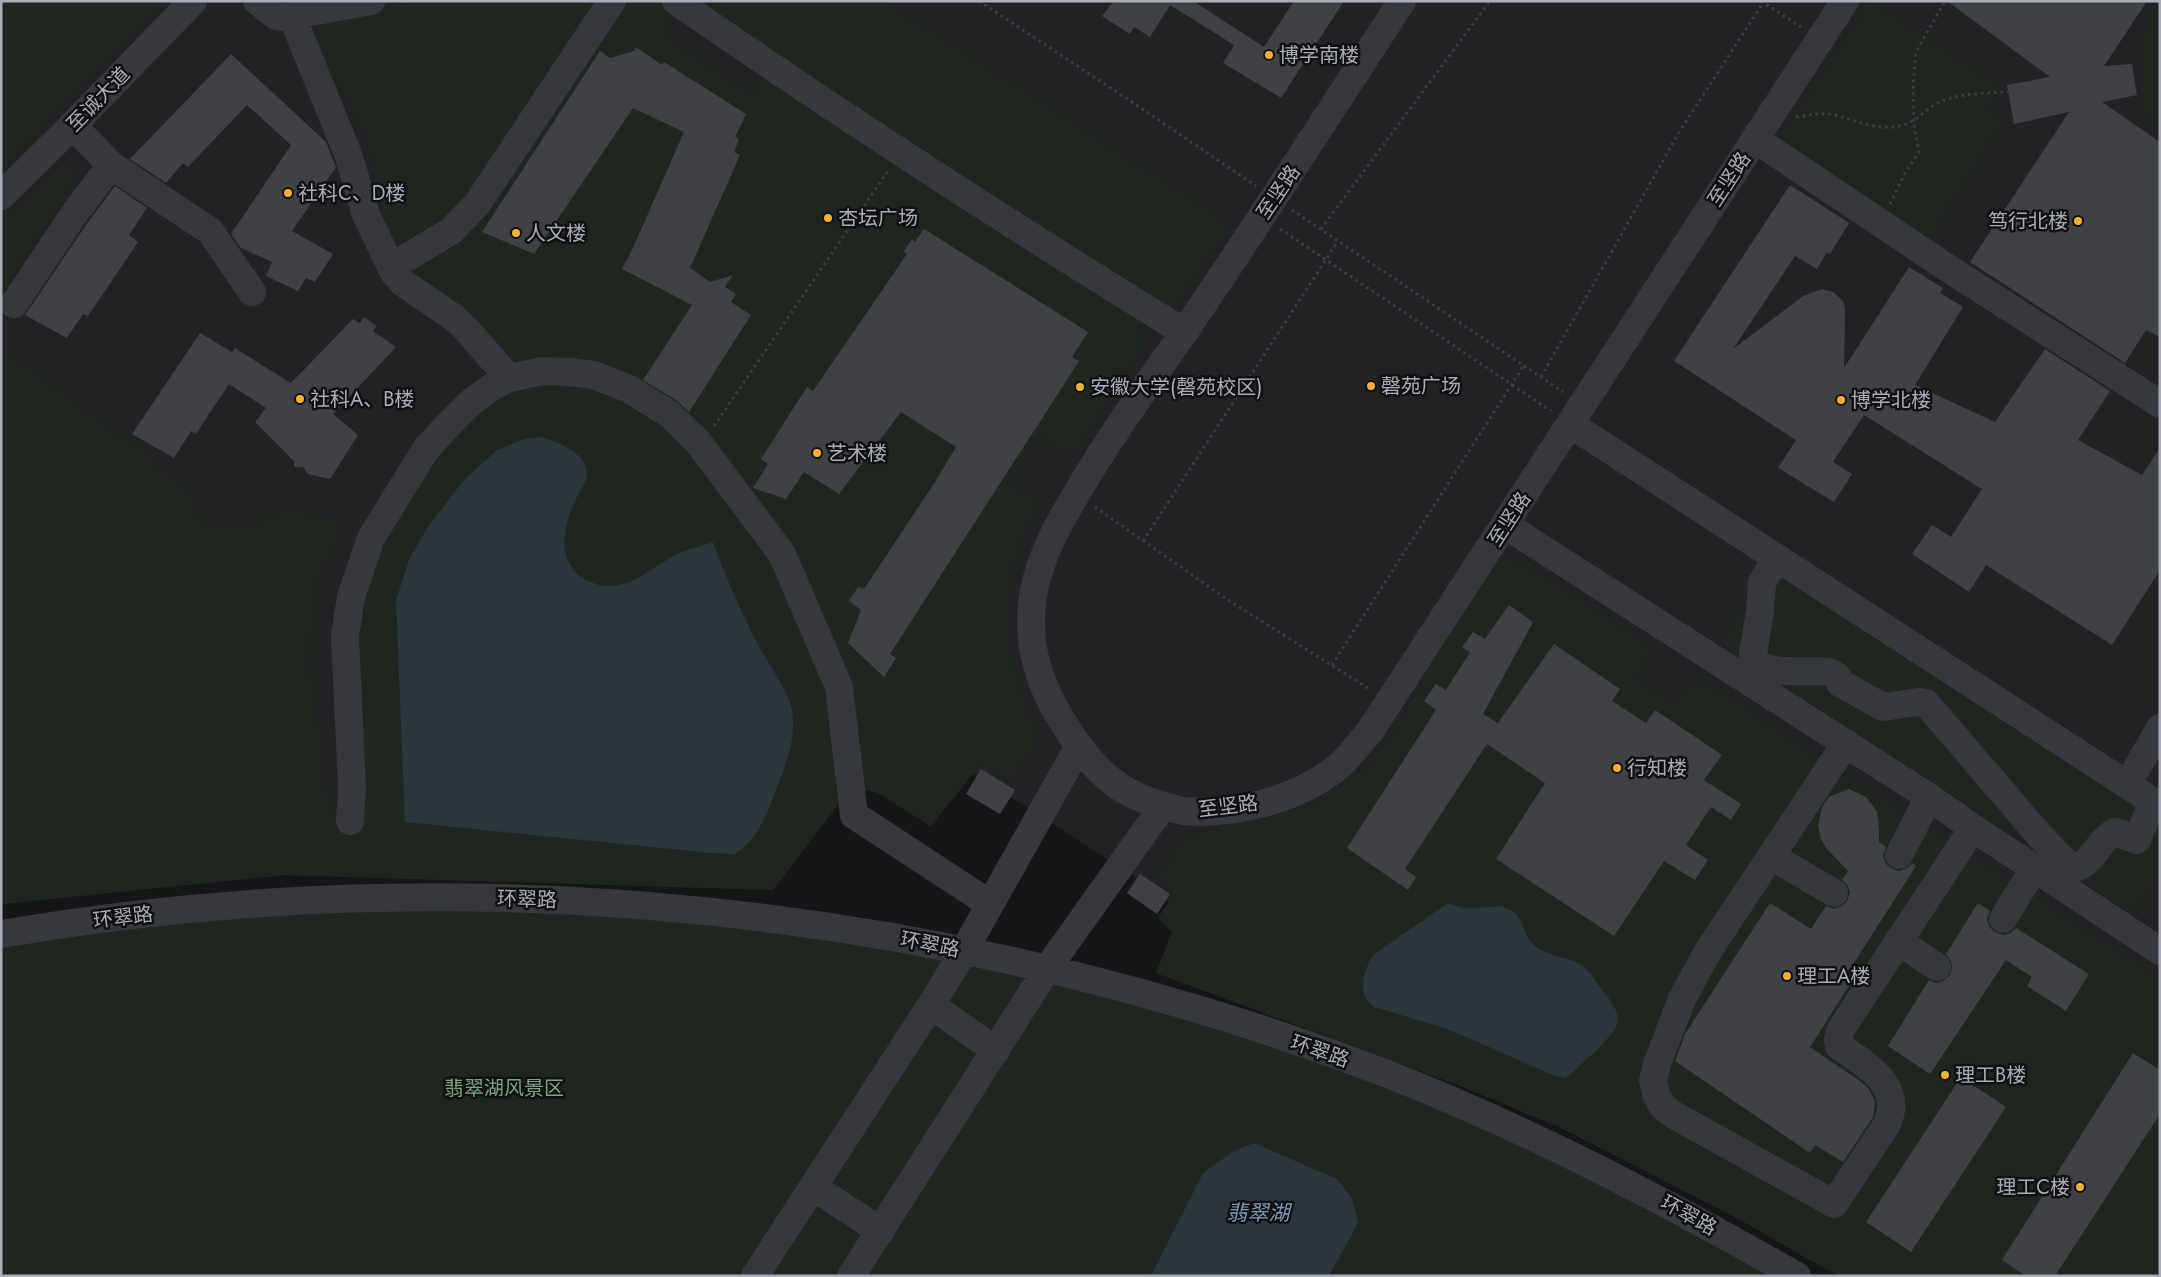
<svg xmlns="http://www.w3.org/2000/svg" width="2161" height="1277" viewBox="0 0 2161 1277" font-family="Jost,'Noto Sans SC',sans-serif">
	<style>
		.built { fill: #222225 }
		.green { fill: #1e261f; fill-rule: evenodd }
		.water { fill: #2c353c }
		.building { fill: #404145 }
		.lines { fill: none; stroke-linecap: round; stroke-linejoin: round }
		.path { stroke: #3d3f44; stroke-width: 3; stroke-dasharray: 2.5 4; stroke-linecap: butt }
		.minor { stroke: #37383d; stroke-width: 28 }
		.poi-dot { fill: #f2b134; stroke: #111113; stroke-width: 2 }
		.labels { text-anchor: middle; stroke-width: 5; stroke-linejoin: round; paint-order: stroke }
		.poi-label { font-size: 20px; fill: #a8adb8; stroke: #111113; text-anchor: start }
		.street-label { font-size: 20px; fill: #a8adb8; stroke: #111113 }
		.park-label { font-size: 20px; fill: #7fa381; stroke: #111113 }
		.water-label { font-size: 21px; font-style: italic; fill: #7f9bb3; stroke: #111113 }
	</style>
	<rect width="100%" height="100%" fill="#161618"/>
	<path class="built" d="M1,1H2160V1276H1838L1733,1216L1559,1127L1458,1085L1156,973L1172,932L1158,918L1169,901L1166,900L1157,914L1127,893L1136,878L1011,797L1000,814L966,794L977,776L973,774L931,826L876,792L855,789L844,797L773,890L285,875L1,904Z"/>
	<path class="green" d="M1,1H168L1,172Z
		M426,1H598L454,214L403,244C378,247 379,194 375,177C371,162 369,147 363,133C349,101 329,69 311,40L315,30L324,17Z
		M622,1H659L671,10V19L662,36L753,94L765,77L1136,317C1139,323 1142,329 1142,335C1141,364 1090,430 1073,457L1039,435L1009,483L1040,505C1035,515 1028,525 1024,535C1011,563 1004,621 1010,651C1015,683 1029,712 1037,742L1010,782L981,764L931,826L876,792L855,789L788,555L652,395L507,363L411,278L412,267Z
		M692,1H884L1217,215L1225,222L1224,236L1195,277L1180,301L1169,308L1116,278Z
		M2157,1H2160V126L2142,114C2141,103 2143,93 2143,82C2143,54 2141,26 2157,1Z
		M1870,2L2000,86L1987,108L2004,120L1927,242L1777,143Z
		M64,165C73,168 76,171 76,181L1,293V226L59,166Z
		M1,348L122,438C151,446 140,447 156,465C166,475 179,482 189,492C201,504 190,525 215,528C229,530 255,524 268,519C276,516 283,510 292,509C310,517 330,509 343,523L344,528L342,535L326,560L319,576L313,607L309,667L320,734L321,782L337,815L345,636L387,510L509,378L629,389L754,515L830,663L844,797L773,890L285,875L1,904ZM575,452L583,464L586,479L568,518L563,538L567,557L575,573L587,580L598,586H622L714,543L732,593L760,650L784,691L793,736L771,804L735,854L711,853L405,822Z
		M1503,560L1519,562L1604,614L1653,648V652L1635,678L1673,705C1683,692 1686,679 1705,681C1854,783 2008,879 2160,978V1276H1838L1733,1216L1559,1127L1458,1085L1156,973L1172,932L1158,918L1175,893L1156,880L1187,835L1279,815L1309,805L1339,788L1370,764L1401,720L1488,568L1495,562Z
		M1773,565L2160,817V872L2133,913L1718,643Z
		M331,900L835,927L1322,1051L1797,1276H1V934Z"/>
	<path class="water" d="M541,437C558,442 593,455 586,480C584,485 580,491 577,497C566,520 556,548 575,572C579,576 586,580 591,582C623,597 650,568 677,554C688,549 702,546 713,542C727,580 742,615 761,650C772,671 792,694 793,718C795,745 783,771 774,795C766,817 755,842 735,854L711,853L405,822L396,600L410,557L430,524L464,480L496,451L524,439Z
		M1448,903C1462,910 1474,908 1489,907C1494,907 1499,905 1504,907C1527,915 1520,934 1536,947C1549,957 1567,956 1581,965C1590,971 1597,983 1603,991C1609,998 1617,1009 1618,1018C1619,1034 1581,1063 1570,1075L1565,1078L1557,1077L1448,1029L1374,1007C1356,993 1363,973 1373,955Z
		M1254,1143L1337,1179L1352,1198L1358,1223L1329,1276H1151L1203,1173L1234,1151Z"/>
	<path class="building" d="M1114,1H1193L1264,47L1294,1H1344L1281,98L1223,63L1234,45L1170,5L1150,37L1134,27L1130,34L1102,16Z
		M1947,1H2147L2104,66L2132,64L2137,95L2102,102L2160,142V337L2146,330L2125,363L1970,262L2069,112L2014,124L2007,85L2050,77Z
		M636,47L662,65L664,62L746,114L735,137L739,139L734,152L740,155L690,268L710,282L733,275L725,287L736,294L731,302L751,315L689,412L676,400L643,380L692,305L622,269L632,250L684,132L633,108L534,254L482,232L600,51L610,58L634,51Z
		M231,54L326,142L336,167L292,231L333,254L315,282L306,278L298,291L266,276L272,262L241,248L231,234L291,145L247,105L188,167L183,163L166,183L130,159Z
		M1790,185L1849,223L1830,254L1827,252L1817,269L1795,256L1733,349L1803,296L1822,289L1833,292L1843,301L1845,308L1844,368L1909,267L1943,288L1940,293L1963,307L1915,385L1995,422L2045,349L2110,391L2078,440L2142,475L2160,448V570L2112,645L1986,565L1969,592L1912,554L1932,525L1951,537L1982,489L1864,415L1833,462L1852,474L1834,502L1778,468L1796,440L1674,361Z
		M115,186L147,208L129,235L138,242L88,316L83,314L67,338L25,315L88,222Z
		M924,229L1088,332L1072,357L1079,361L890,654L896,658L884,677L848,643L861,610L849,601L858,587L864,589L935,482L956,447L901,412L839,494L804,472L786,499L753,488L768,464L761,459L807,387L813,391L907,254L903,252L912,239L915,242Z
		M364,317L377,326L373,331L396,347L333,414L358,435L330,479L308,474L303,467H294V461L255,422L266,408L229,384L196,434L191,431L174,458L132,434L200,333L232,352L235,348L291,383L353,319L360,323Z
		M1509,605L1533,622L1483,714L1498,723L1554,644L1620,689L1612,701L1646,723L1655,710L1722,755L1704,780L1741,804L1731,820L1711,807L1686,845L1708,860L1695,880L1664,861L1614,936L1496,859L1545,783L1487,744L1405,869L1416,877L1408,890L1347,848L1436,710L1424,701L1436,684L1446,690L1470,652L1462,647L1473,632L1485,639Z
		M981,769L1015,790L1000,814L966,794Z
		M1849,789L1866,797L1877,811L1879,829V842L1886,847L1883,855L1886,864L1892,869L1899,871L1907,868L1912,863L1916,866L1847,974L1854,978L1810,1047L1860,1081L1868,1088L1875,1101L1873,1117L1843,1162L1815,1145L1810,1153L1675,1061L1685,1034L1770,903L1811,929L1826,906L1834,909L1842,906L1847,901L1850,893L1848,886L1842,880L1848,871L1826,848L1821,839L1818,826L1822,807L1829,797Z
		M1140,874L1170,894L1157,914L1127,893Z
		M1978,903L1990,911L1987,919L1989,926L1994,932L2003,935L2010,933L2016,928L2089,974L2066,1011L2027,986L2032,977L2006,960L1930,1074L1888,1046L1929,980L1936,983L1943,981L1950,975L1952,968L1951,961L1946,954Z
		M2133,1053L2160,1070V1114L2055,1276H2026L2002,1260Z
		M1961,1077L2006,1107L1911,1252L1866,1222Z"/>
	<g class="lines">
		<path class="path" d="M979,1L1147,112L1256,186
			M1761,1L1801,27
			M1796,117C1809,115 1821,112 1834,115C1855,120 1872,129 1894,127C1918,124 1921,111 1940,102C1961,93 1986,93 2008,92
			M1890,204L1905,173L1919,152L1914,125L1913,84L1916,52L1945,1
			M1292,210L1563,392
			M1280,229L1551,411
			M1321,229L1490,1
			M1541,377L1678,134L1763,3
			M714,426L888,171
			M1095,507L1228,600L1371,690
			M1143,541L1338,241
			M1332,665L1524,365"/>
		<path class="minor" d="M257,1L276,16L284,17L371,1
			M676,1C842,116 1012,226 1184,332
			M1402,1C1331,110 1262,218 1189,325C1151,380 1112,433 1078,491C1061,520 1046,545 1037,578C1020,641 1040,691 1076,742C1098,774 1123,795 1161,805C1169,807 1176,810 1184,811C1237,815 1296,800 1338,767C1350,756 1360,743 1370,731L1845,1
			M292,16L349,157L366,215L394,273L403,283L453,317L466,329L509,378
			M72,125L111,165L210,231L252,292
			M1755,139L1943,265L2160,404
			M1,196L63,135L193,1
			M391,267L451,231L477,204L612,1
			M14,304L75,213L111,165
			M1570,424L2160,806
			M1505,525L1929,797L1973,828L2160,951
			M1777,559L1762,582L1760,611L1753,654V659C1767,677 1808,669 1830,672L1838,677L1840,683L1883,707L1918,702L1926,703L2040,836L2071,868C2092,868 2097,840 2115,832L2137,840L2153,802
			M1846,743L1708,951L1682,999L1657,1064L1653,1081L1656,1094L1663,1107L1674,1115L1834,1204L1887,1124C1904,1085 1866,1065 1839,1046L1838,1039L1841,1029L1973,828
			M2137,768L2160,728
			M350,821L352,787L345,636L351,597L371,538L426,449L448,425L470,403L492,387L509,378L542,371L569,372L594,375L629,389L668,413L698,442L782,554L839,687L854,815L990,904
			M1899,855L1929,797
			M1771,856L1834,893
			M2003,919L2034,868
			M1,934C464,855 947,905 1385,1073C1528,1129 1663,1200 1797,1276
			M1898,941L1937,967
			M931,1005L996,1051
			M813,1187L881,1231
			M755,1276L931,1005L964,951L1079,746
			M851,1276L1047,969L1163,806"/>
	</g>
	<g class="poi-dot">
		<circle cx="1269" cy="55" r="5"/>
		<circle cx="288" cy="193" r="5"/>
		<circle cx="828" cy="218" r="5"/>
		<circle cx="2078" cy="221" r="5"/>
		<circle cx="516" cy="233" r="5"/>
		<circle cx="1371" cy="386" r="5"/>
		<circle cx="1080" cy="387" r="5"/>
		<circle cx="300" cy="399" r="5"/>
		<circle cx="1841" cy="400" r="5"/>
		<circle cx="817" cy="453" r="5"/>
		<circle cx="1617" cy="768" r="5"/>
		<circle cx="1787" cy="976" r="5"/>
		<circle cx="1945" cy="1075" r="5"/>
		<circle cx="2080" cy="1187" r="5"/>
	</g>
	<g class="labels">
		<g class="poi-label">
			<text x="1279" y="62">博学南楼</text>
			<text x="298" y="200">社科C、D楼</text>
			<text x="838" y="225">杏坛广场</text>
			<text x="2068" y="228" text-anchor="end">笃行北楼</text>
			<text x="526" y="240">人文楼</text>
			<text x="1381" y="393">磬苑广场</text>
			<text x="1090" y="394">安徽大学(磬苑校区)</text>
			<text x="310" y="406">社科A、B楼</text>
			<text x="1851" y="407">博学北楼</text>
			<text x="827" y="460">艺术楼</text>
			<text x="1627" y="775">行知楼</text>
			<text x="1797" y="983">理工A楼</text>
			<text x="1955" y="1082">理工B楼</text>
			<text x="2070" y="1194" text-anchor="end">理工C楼</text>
		</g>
		<g class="street-label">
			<text transform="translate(98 99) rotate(-46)" y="7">至诚大道</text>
			<text transform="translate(1729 179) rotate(-57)" y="7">至坚路</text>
			<text transform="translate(1278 192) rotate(-56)" y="7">至坚路</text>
			<text transform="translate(1509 519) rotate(-57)" y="7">至坚路</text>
			<text transform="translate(1228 806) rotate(-7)" y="7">至坚路</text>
			<text transform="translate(527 899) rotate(2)" y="7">环翠路</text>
			<text transform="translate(123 917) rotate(-7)" y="7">环翠路</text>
			<text transform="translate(930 944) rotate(11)" y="7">环翠路</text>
			<text transform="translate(1320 1051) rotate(19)" y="7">环翠路</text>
			<text transform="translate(1689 1215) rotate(29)" y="7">环翠路</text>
		</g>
		<g class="park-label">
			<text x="504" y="1095">翡翠湖风景区</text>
		</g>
		<g class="water-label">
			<text x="1258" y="1220">翡翠湖</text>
		</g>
	</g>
	<rect width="2161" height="1277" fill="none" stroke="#a8adb8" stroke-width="5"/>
</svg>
